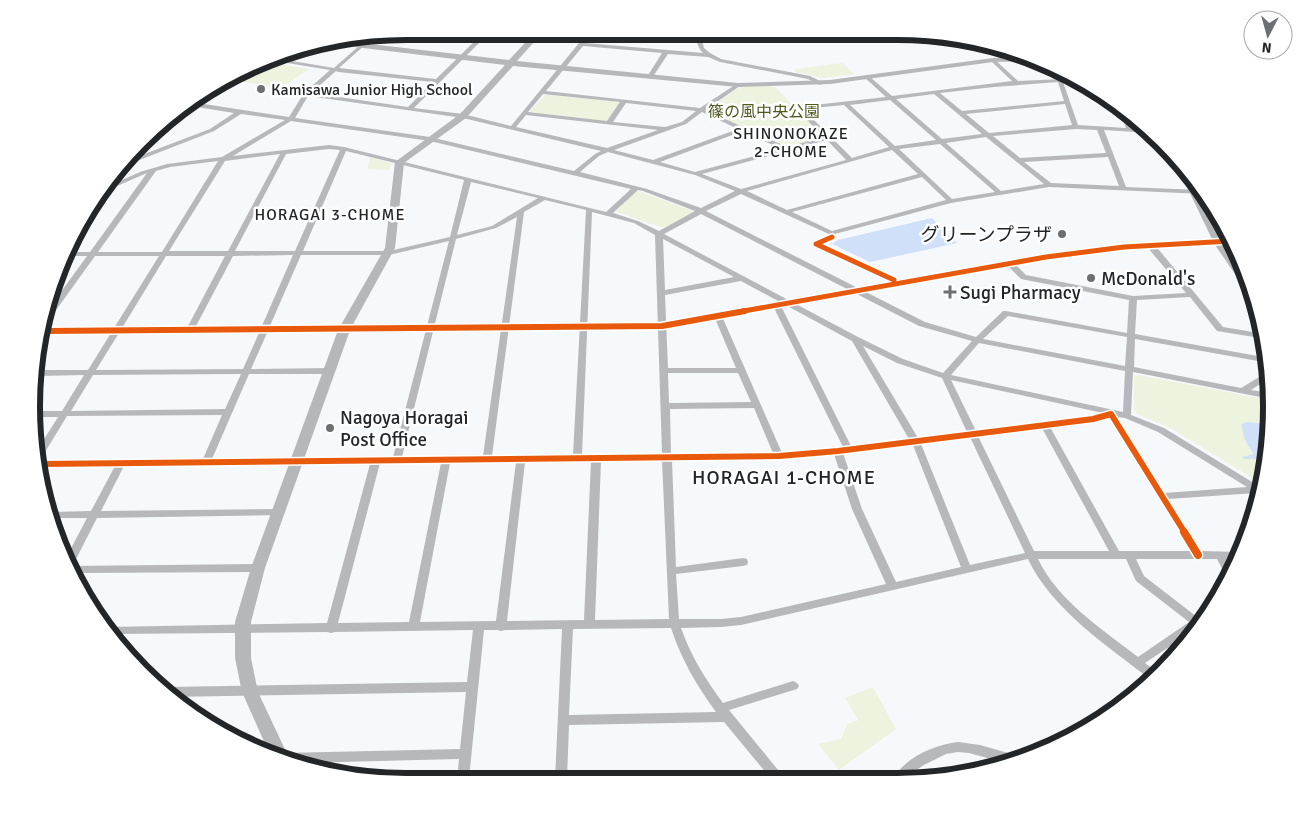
<svg xmlns="http://www.w3.org/2000/svg" width="1303" height="813" viewBox="0 0 1303 813" font-family="Signika,'Noto Sans JP',sans-serif">
	<style>
		.green { fill: #ecf4e0 }
		.water { fill: #cfe0f8 }
		.lines { fill: none; stroke-linecap: round; stroke-linejoin: round }
		.street { fill: #b7b8bb; fill-rule: evenodd }
		.secondary { fill: #b5b8ba; fill-rule: evenodd }
		.cycleway-far2-casing { stroke: #fff; stroke-width: 8 }
		.cycleway-far1-casing { stroke: #fff; stroke-width: 9 }
		.cycleway-casing { stroke: #fff; stroke-width: 11 }
		.cycleway-far2 { stroke: #e8590c; stroke-width: 5 }
		.cycleway-far1 { stroke: #e8590c; stroke-width: 6 }
		.cycleway { stroke: #e8590c; stroke-width: 8 }
		.poi-dot { fill: #6c7072; stroke: #fff; stroke-width: 2 }
		.labels { text-anchor: middle; stroke-width: 5; stroke-linejoin: round; paint-order: stroke }
		.far-poi-label { font-size: 16px; fill: #232628; stroke: #fff; text-anchor: start }
		.far-park-label { font-size: 16px; fill: #4e5a20; stroke: #fff }
		.far-neighbourhood-label { font-size: 16px; letter-spacing: 1px; fill: #232628; stroke: #fff }
		.poi-label { font-size: 19px; fill: #232628; stroke: #fff; text-anchor: start }
		.neighbourhood-label { font-size: 20px; letter-spacing: 1px; fill: #232628; stroke: #fff }
		.rim { fill: none; stroke: #232628; stroke-width: 6 }
	</style>
	<rect width="100%" height="100%" fill="#f5f9fc"/>
	<path class="green" d="M266,62L310,69L280,88L232,80Z
		M842,63L855,74L824,78L796,72L794,69Z
		M770,86L776,88L823,136L821,139L785,146L706,111V109L740,87Z
		M546,94L618,102L620,103L609,120L604,121L531,112L530,111Z
		M370,157L391,163L390,170L367,169Z
		M638,191L693,211V213C684,218 674,225 664,227C660,229 624,214 616,212L634,192Z
		M1139,375L1270,400L1271,431L1262,484L1170,428L1137,414L1134,410V376Z
		M873,687L896,729L839,770L818,744L841,739L847,724L858,720L845,698Z"/>
	<path class="water" d="M932,218L957,243L870,262L832,244L838,240Z
		M1246,422L1271,424L1265,466L1255,459H1245L1242,457L1254,454C1247,445 1242,436 1242,424Z"/>
	<g class="lines">
		<path class="street" d="M464,32H490L414,108L463,114L511,126L588,32H593L585,43L703,53C697,47 697,39 692,33H698L701,36L704,48L710,53L721,59L810,76L822,82V84L820,85L808,79L720,62L708,57L668,54L652,78L650,79L647,77L662,53L583,46L546,91L700,108L738,83L740,84V86L705,110L787,147L824,137L796,109V107L886,97L865,78V76H869L892,96L1012,81L991,61L990,60L993,58L1018,81L1062,79L1078,125L1126,128L1117,106L1118,105L1124,108L1132,128L1147,129L1150,133L1104,130L1126,187L1201,190L1203,194L1049,187L951,203L831,235L741,194L706,211L925,322L976,337L1003,311H1006L1127,333L1129,300L1021,279L1004,262L1008,260H1011L1026,275L1133,296L1186,293L1148,248V244H1154L1223,327L1259,333L1263,332L1264,337L1260,338L1217,331L1190,297L1137,300L1135,334L1269,358V363L1135,339L1134,367L1241,388L1269,371V378L1251,390L1270,393V399L1133,372L1131,415L1164,428L1262,488L1260,495L1256,493L1168,499L1201,551L1241,552L1238,559H1227L1234,571L1229,578H1227L1217,559H1136L1144,576L1197,617L1205,613L1207,614L1200,626L1145,663L1158,673L1151,680C1108,646 1052,610 1028,559L741,625L721,627L681,628C691,656 705,679 723,703L793,681L797,683L799,686L797,689L729,710L783,776L785,780H772L724,722L569,725L567,779H555L562,629L505,630L501,631L497,630H484L469,779H457L459,759L299,763L277,757L279,754L283,753L460,749L466,692L171,697L163,688L167,687L467,682L473,630L335,632L331,633L327,632L112,634L106,627L327,623L370,464L124,466L101,511L279,509L282,510L284,512L282,514L279,515L97,518L73,565H70L66,558L87,518H50L49,512L91,511L115,466L41,467L40,461L203,459L222,415L67,416L42,457L40,458L38,449L58,417H33L32,411H62L84,375L37,376V370H88L111,333H44V329L114,328L159,256H95L49,320H45L47,311L87,256H67L69,252H90L147,173L101,193L104,188L140,172L167,164L222,157L285,120L241,114L214,131L124,166L120,167L126,161L210,129L234,113L191,106L173,117H169C176,111 182,106 191,102L289,117L304,93L330,70L269,60L274,58L334,68L369,37L375,36L339,68L436,79L481,35L466,34ZM336,71L338,72L433,82L408,107L311,93ZM1058,82L1064,101L962,111L940,93L994,87ZM543,94L620,102L607,121L528,112ZM934,94L982,134L942,139L896,99ZM308,96L463,118L601,151L595,154L574,171L430,137L295,118ZM890,100L936,140L895,146L850,105ZM626,103L696,111L682,122L665,127L613,122ZM1065,104L1072,125L989,133L966,114ZM844,105L845,106L889,147L852,158L803,109ZM702,112L738,129L653,160L614,150L686,124ZM526,115L658,130L607,148L516,127ZM291,121L430,141L631,189L606,212L344,147L329,145L233,156ZM1076,129L1097,130L1106,153L1020,158L993,136ZM743,131L781,149L695,172L660,162ZM986,137L1044,184L1001,191L946,143ZM827,140L846,160L741,189L702,174ZM940,144L995,192L952,199L899,149ZM329,149L340,150L295,251H235L286,154ZM892,150L918,174L787,210L747,191ZM346,151L464,180L450,237L389,251H303ZM608,152L695,175L735,191L701,208L647,189L580,172L599,156ZM280,154L228,251H169L225,161ZM1108,157L1119,186L1051,183L1024,162ZM218,161L162,252H98L156,171L170,167ZM922,177L946,200L832,231L792,212ZM471,182L538,198L492,226L457,235ZM638,190L643,191L695,211L659,231L638,221L613,213ZM545,200L586,210L573,455L492,456L524,212ZM592,212L634,223L655,235L662,454L582,455ZM701,214L919,326L972,341L943,373L903,359L858,337L664,234ZM517,217L483,456L402,457L456,239L496,228ZM663,239L734,277L665,290ZM449,241L393,457L212,459L249,374H329L333,371L329,368L251,369L267,333L344,332L348,330L344,328H269L301,255H389ZM293,255L261,328H195L233,256ZM166,256H225L187,328H122ZM741,281L852,341L909,439L851,446L780,304H777L773,306L843,447L782,453L721,314H718L714,316L736,368H668L665,295ZM1008,316L1127,337L1125,366L983,339ZM119,333H259L243,369L96,370ZM979,343L1125,371L1123,412L951,375ZM863,346L897,363L942,378L967,432L918,438ZM668,373H738L751,402L669,403ZM241,374L225,409L71,411L93,375ZM951,380L1103,413L1093,416L1044,421L976,431ZM754,408L773,453L671,454L670,409ZM1109,417L1191,551H1119L1050,427L1093,422ZM1117,417L1125,418L1158,432L1247,487L1164,493ZM1042,428L1109,551H1034L978,436ZM970,437L1025,553L970,565L921,444ZM913,445L961,567L896,582L862,509L843,453ZM834,454L852,509L886,584L741,617L721,619H679L676,574L743,566L747,565L748,562L747,559L743,558L676,567L672,460L779,459ZM662,460L669,619L595,620L601,461ZM591,461L584,620L507,621L525,462ZM516,462L496,621L420,622L450,463ZM380,463H441L409,622L338,623ZM1038,559H1126L1136,581L1189,622L1138,657C1102,629 1058,601 1038,559ZM671,628C681,659 697,686 716,712L569,715L573,629Z
			M960,38L981,44L1021,59L1016,60L960,40Z
			M1205,212L1217,213L1220,217L1203,215V213Z
			M258,564L262,565L263,568L262,571L258,572L74,573L70,566Z
			M958,742L980,745L1019,756L1024,759L1009,764L969,753L958,752L946,754L924,765L912,773L905,781H892C903,758 934,745 958,742Z"/>
		<path class="secondary" d="M535,32H543L517,61L738,83L830,80L993,58L1029,57L1039,60L1036,61L993,62L830,84L738,87L513,66L466,118L404,163L395,248L352,326L662,323L1046,254L1124,244L1212,239L1173,158L1175,156L1191,177L1222,238H1230L1233,244H1225L1246,273L1252,288L1247,287L1235,274L1215,245L1124,250L1046,260L662,329L349,333L265,568L251,622V658L258,692L289,758L288,760L270,755L242,692L235,658V622L251,568L338,330L385,248L395,162L460,114L505,65L338,45L334,43L344,41L509,60Z"/>
		<g class="cycleway-far2-casing">
			<path id="cycleway-far2" d="M832,237L816,244L894,280
				M738,312L1046,257L1124,247L1231,241"/>
		</g>
		<g class="cycleway-far1-casing">
			<path id="cycleway-far1" d="M44,331L662,326L745,311
				M41,464L779,456L838,451L1093,419L1111,414L1185,533"/>
		</g>
		<g class="cycleway-casing">
			<path id="cycleway" d="M1184,532L1198,555"/>
		</g>
		<use href="#cycleway-far2" class="cycleway-far2"/>
		<use href="#cycleway-far1" class="cycleway-far1"/>
		<use href="#cycleway" class="cycleway"/>
	</g>
	<g class="poi-dot">
		<circle cx="261" cy="89" r="5"/>
		<circle cx="1062" cy="234" r="5"/>
		<circle cx="1091" cy="278" r="5"/>
		<path d="M947.5 284.5h5v5h5v5h-5v5h-5v-5h-5v-5h5z"/>
		<circle cx="330" cy="428" r="5"/>
	</g>
	<g class="labels">
		<g class="far-poi-label">
			<text x="271" y="95">Kamisawa Junior High School</text>
		</g>
		<g class="far-park-label">
			<text x="764" y="117">篠の風中央公園</text>
		</g>
		<g class="far-neighbourhood-label">
			<text x="791" y="139">SHINONOKAZE<tspan x="791" dy="18">2-CHOME</tspan></text>
			<text x="330" y="220">HORAGAI 3-CHOME</text>
		</g>
		<g class="poi-label">
			<text x="1052" y="241" text-anchor="end">グリーンプラザ</text>
			<text x="1101" y="285">McDonald's</text>
			<text x="960" y="299">Sugi Pharmacy</text>
			<text x="340" y="424">Nagoya Horagai<tspan x="340" dy="22">Post Office</tspan></text>
		</g>
		<g class="neighbourhood-label">
			<text x="784" y="484">HORAGAI 1-CHOME</text>
		</g>
	</g>
	<path d="M0 0H1303V813H0ZM406 40H897A366 366 0 0 1 1263 406V407A366 366 0 0 1 897 773H406A366 366 0 0 1 40 407V406A366 366 0 0 1 406 40Z" fill="#fff" fill-rule="evenodd"/>
	<path class="rim" d="M406 40H897A366 366 0 0 1 1263 406V407A366 366 0 0 1 897 773H406A366 366 0 0 1 40 407V406A366 366 0 0 1 406 40Z"/>
	<g transform="translate(1268 35) rotate(186)"><circle r="24" fill="#ffffff" stroke="#a7a8a9"/>
	<path d="M0-4L9 19L0 12L-9 19Z" fill="#6c7072"/>
	<text y="-8" font-size="14" font-weight="bold" text-anchor="middle" fill="#232628">N</text>
	</g>
</svg>
